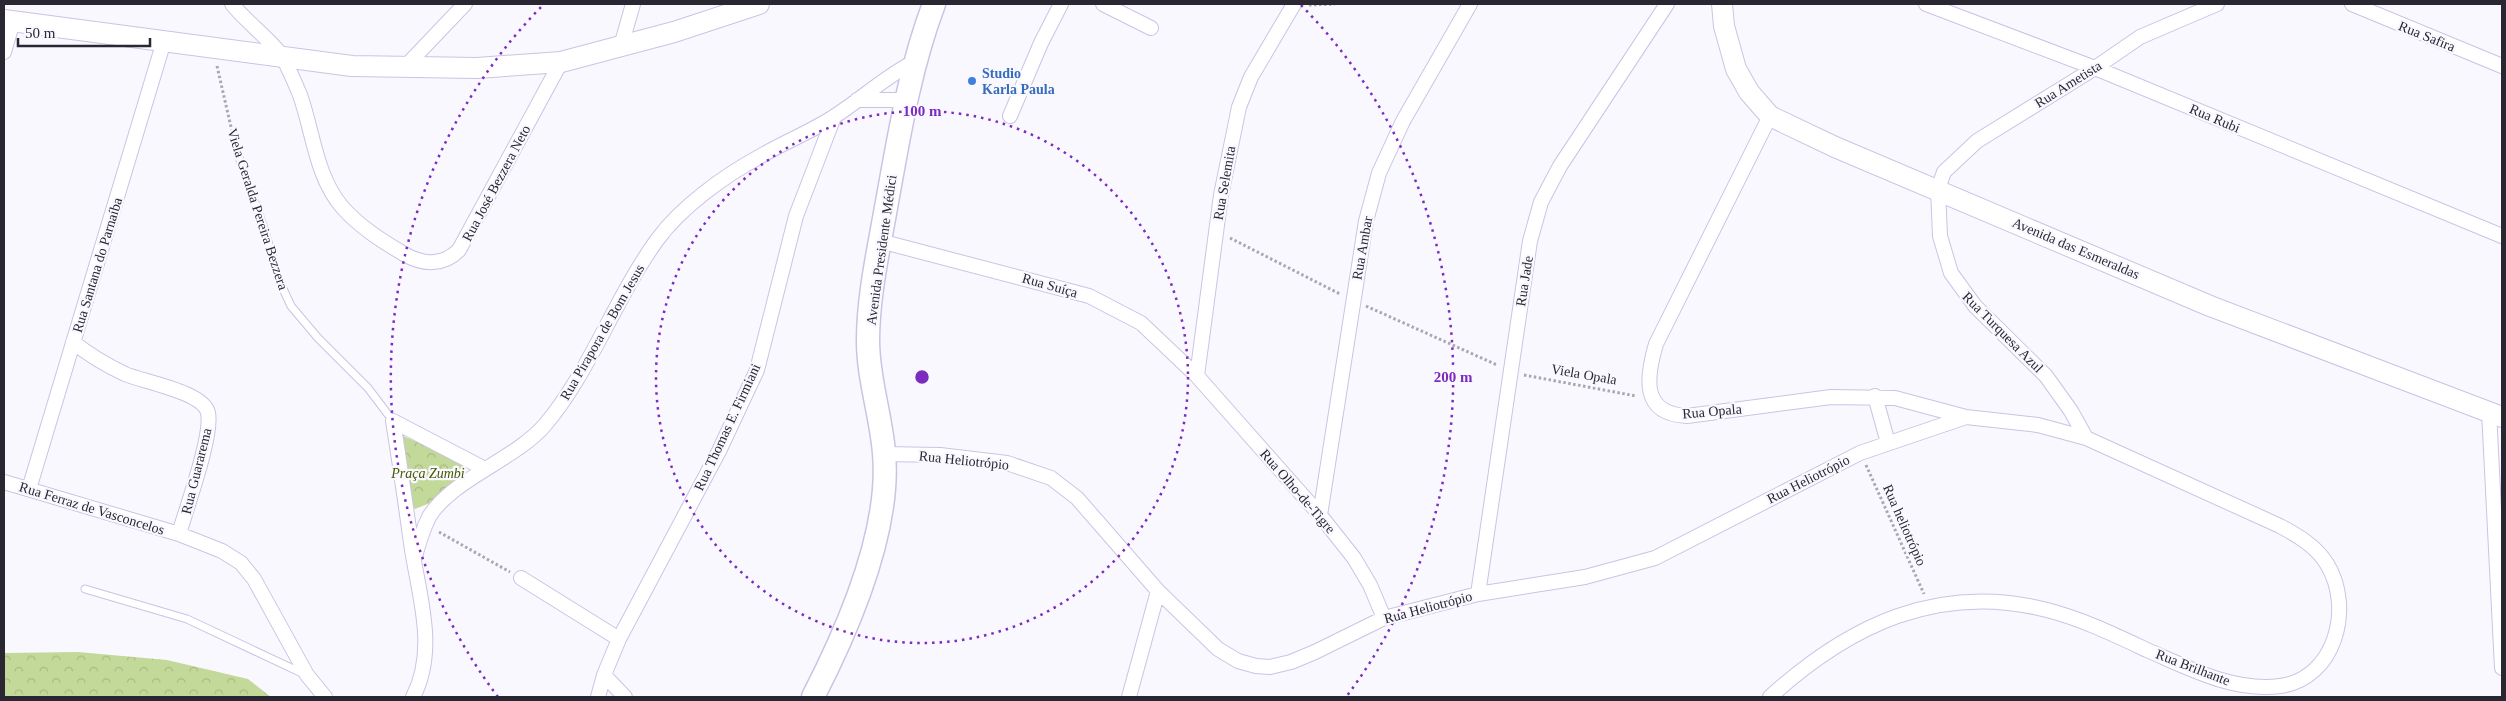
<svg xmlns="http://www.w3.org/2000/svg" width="2506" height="701" viewBox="0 0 2506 701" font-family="Georgia,serif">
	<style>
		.forest { fill: url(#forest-crowns) }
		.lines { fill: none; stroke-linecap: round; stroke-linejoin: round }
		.service-casing { stroke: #cbc3e4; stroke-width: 9 }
		.minor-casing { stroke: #cbc3e4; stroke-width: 16 }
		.secondary-casing { stroke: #cbc3e4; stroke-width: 22 }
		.primary-casing { stroke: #cbc3e4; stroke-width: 25 }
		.path { stroke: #aaa7b0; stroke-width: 3; stroke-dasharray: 2.5 2.5; stroke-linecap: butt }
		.service { stroke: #fff; stroke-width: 7 }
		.minor { stroke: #fff; stroke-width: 14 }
		.secondary { stroke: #fff; stroke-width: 20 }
		.primary { stroke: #fff; stroke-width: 22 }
		.ring { fill: none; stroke: #7b2cbf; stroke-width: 2.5; stroke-dasharray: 2.5 5 }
		.shop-dot { fill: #3f7fe0; stroke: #faf8ff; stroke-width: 2 }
		.labels { text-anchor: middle; stroke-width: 4.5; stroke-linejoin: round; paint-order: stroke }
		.street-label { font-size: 14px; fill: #2a2733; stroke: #faf8ff }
		.shop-label { font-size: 14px; font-weight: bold; fill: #366cbe; stroke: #faf8ff; text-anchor: start }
		.park-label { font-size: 14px; font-style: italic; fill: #445900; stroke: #faf8ff }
		.centre { fill: #7b2cbf; stroke: #faf8ff; stroke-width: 2.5 }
		.ring-label { font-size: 15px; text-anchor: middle; font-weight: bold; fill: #7b2cbf; stroke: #faf8ff; stroke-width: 4.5; stroke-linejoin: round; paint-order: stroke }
	</style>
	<defs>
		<pattern id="forest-crowns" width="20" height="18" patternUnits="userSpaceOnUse" patternTransform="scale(1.25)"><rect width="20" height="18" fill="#c3d999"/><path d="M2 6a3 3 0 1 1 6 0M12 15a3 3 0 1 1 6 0" fill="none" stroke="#a8ba84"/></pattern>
	</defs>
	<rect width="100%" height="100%" fill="#faf8ff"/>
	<path class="forest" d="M403,436L464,462V476L430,503L415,509L405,495Z
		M78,652L167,660L248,679L271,697H4V653Z"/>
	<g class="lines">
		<g class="service-casing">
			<path id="service" d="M236,149L264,228L279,280L291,306L318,338L368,388L393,421
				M85,589L187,619L304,674"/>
		</g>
		<g class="minor-casing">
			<path id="minor" d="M232,4C245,21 276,44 284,60C290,71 295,83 300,95C313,131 316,178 343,208C360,227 382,241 404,254C423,265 443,266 459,250L561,62
				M1103,4L1151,28
				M1926,4L2095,68L2502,236
				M2352,4L2502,66
				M621,46L633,4
				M4,52L13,21
				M404,68L465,4
				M857,100H907
				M1010,116L1041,43L1061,4
				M880,241L1089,296L1141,323L1197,376L1320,515L1354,558L1370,585L1384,618
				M73,342C89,355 106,365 125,374C144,382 204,392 208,413C213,435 186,509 179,534
				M1197,376L1221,195L1239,107L1251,77L1294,4
				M1875,396L1888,443
				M2489,411L2502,668
				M393,421C400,464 406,507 412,550C420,599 437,651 413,697
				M393,421L485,469
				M2086,438L2071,411L2046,376L1975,306L1951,273L1940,236L1938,189L1944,172L1977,141L2095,68L2140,37L2217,4
				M884,454L940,455L1007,463L1051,478L1077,498L1158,591L1218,649L1238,661L1256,666L1270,667L1291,662L1315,652L1384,618L1478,594L1585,577L1655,558L1860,453L1966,417
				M4,482L179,534L222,551L241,563L254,579L307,675L325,697
				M29,489L164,41
				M1320,515L1366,221L1379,173L1403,121L1470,4
				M414,560C418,545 422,531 429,517C451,480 514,460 544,426C589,374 615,298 657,240C681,207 724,176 759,157C784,142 811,132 835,116C863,98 887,75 916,61
				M521,578L619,639
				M1478,594L1530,241L1541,202L1560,166L1667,4
				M604,675L625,697
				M598,697L604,675L619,639L719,451L757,370L796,216L834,117
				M1129,697L1158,591
				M1770,697C1849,625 1939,582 2047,610C2082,619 2115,635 2147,650C2189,668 2233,692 2280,686C2335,679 2354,608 2327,564C2316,546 2297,535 2280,526L2086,438L2038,425L1966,417L1895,398L1831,397L1687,416C1641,414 1646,378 1656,344L1770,116"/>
		</g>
		<g class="secondary-casing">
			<path id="secondary" d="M1722,4L1724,26L1736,69L1749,92L1770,116L1835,147L2210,306L2502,417
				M4,20L352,66L477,68L561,62L674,32L759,4"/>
		</g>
		<g class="primary-casing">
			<path id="primary" d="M813,697C848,629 891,530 884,453C881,415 868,379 868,341C868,295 879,248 887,202C899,136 910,67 934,4"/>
		</g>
		<path class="path" d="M1309,5L1335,4
			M217,66L234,140
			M1230,238L1340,294
			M1366,306L1497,365
			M1524,375L1636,396
			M1866,465L1924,594
			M439,532L510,572"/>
		<use href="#service" class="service"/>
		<use href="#minor" class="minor"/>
		<use href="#secondary" class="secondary"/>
		<use href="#primary" class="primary"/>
	</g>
	<g class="ring">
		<circle cx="922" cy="377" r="266"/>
		<path d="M498 697A531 531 0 0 1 543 5M1301 5A531 531 0 0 1 1346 697"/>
	</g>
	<circle class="shop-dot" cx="972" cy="81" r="5"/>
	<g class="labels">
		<g class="street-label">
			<text transform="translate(2427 36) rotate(22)" y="5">Rua Safira</text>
			<text transform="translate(2068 84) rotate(-32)" y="5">Rua Ametista</text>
			<text transform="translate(2215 118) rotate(23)" y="5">Rua Rubi</text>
			<text transform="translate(496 183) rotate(-62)" y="5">Rua José Bezzera Neto</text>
			<text transform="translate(1224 183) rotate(-80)" y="5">Rua Selemita</text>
			<text transform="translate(258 209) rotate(72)" y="5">Viela Geralda Pereira Bezzera</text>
			<text transform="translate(1362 248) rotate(-80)" y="5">Rua Ambar</text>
			<text transform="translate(2076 248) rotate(23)" y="5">Avenida das Esmeraldas</text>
			<text transform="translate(881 250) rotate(-82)" y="5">Avenida Presidente Médici</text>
			<text transform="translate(97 265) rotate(-73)" y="5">Rua Santana do Parnaíba</text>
			<text transform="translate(1524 281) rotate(-81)" y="5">Rua Jade</text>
			<text transform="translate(1050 285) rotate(16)" y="5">Rua Suíça</text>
			<text transform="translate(602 332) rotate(-60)" y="5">Rua Pirapora de Bom Jesus</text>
			<text transform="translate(2003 332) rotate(45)" y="5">Rua Turquesa Azul</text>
			<text transform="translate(1584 374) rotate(10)" y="5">Viela Opala</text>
			<text transform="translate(1712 411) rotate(-5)" y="5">Rua Opala</text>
			<text transform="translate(727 427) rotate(-65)" y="5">Rua Thomas E. Firmiani</text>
			<text transform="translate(964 460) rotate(6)" y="5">Rua Heliotrópio</text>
			<text transform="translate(196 471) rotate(-76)" y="5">Rua Guararema</text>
			<text transform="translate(1808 479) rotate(-27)" y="5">Rua Heliotrópio</text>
			<text transform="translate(1298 491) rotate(49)" y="5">Rua Olho-de-Tigre</text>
			<text transform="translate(92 508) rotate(17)" y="5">Rua Ferraz de Vasconcelos</text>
			<text transform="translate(1905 525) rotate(66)" y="5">Rua heliotrópio</text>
			<text transform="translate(1428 607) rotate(-15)" y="5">Rua Heliotrópio</text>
			<text transform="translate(2193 667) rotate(21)" y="5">Rua Brilhante</text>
		</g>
		<g class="shop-label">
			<text x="982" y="78">Studio<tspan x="982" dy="16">Karla Paula</tspan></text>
		</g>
		<g class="park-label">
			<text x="428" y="478">Praça Zumbi</text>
		</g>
	</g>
	<circle cx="922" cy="377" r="8" class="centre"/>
	<g class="ring-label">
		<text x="922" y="116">100 m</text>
		<text x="1453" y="382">200 m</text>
	</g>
	<rect width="2506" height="701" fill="none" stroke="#2a2733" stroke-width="10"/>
	<path d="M18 38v8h132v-8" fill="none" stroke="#2a2733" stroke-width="2.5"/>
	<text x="25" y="38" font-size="15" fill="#2a2733" stroke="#faf8ff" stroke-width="4" paint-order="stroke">50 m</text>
</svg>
